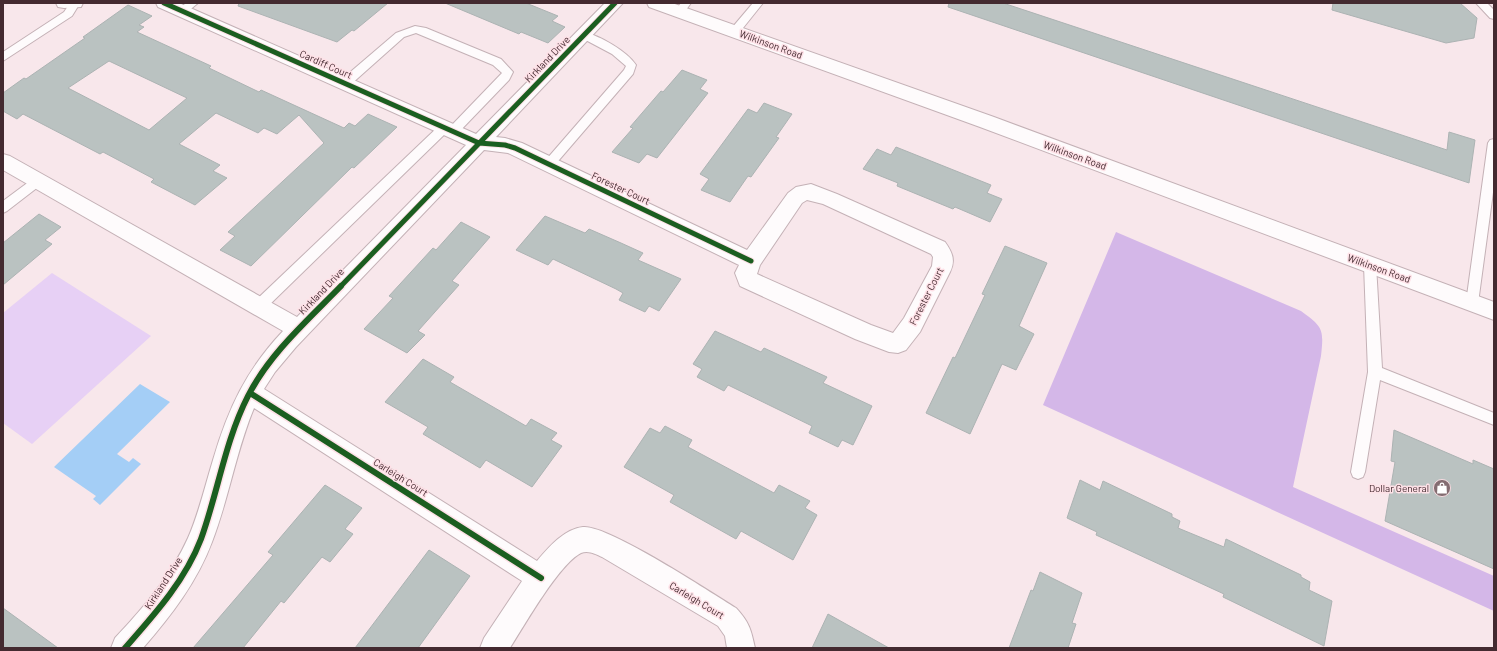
<svg xmlns="http://www.w3.org/2000/svg" width="1497" height="651" viewBox="0 0 1497 651" font-family="Barlow,sans-serif">
	<style>
		.green { fill: #e7d0f5 }
		.forest { fill: #d4b7e8 }
		.water { fill: #a4cef6 }
		.building { fill: #bac2c1; stroke: #acb3b3; fill-rule: evenodd }
		.lines { fill: none; stroke-linecap: round; stroke-linejoin: round }
		.service-casing { stroke: #c4b1b6; stroke-width: 2 }
		.minor-casing { stroke: #c4b1b6; stroke-width: 2 }
		.secondary-casing { stroke: #c4b1b6; stroke-width: 2 }
		.service { fill: #fefbfc; fill-rule: evenodd }
		.minor { fill: #fefbfc; fill-rule: evenodd }
		.secondary { fill: #fefbfc; fill-rule: evenodd }
		.cycleway-far1-casing { stroke: #fee1e7; stroke-width: 7 }
		.cycleway-casing { stroke: #fee1e7; stroke-width: 9 }
		.cycleway-far1 { stroke: #1b5e20; stroke-width: 5 }
		.cycleway { stroke: #1b5e20; stroke-width: 6 }
		.labels { text-anchor: middle; stroke-width: 3; stroke-linejoin: round; paint-order: stroke }
		.street-label { font-size: 10px; fill: #442a30; stroke: #fee1e7 }
		.poi-label { font-size: 10px; fill: #442a30; stroke: #fee1e7; text-anchor: end }
	</style>
	<rect width="100%" height="100%" fill="#f8e7eb"/>
	<path class="green" d="M52,273L151,336L32,444L3,423V313Z"/>
	<path class="forest" d="M1116,232L1301,311C1323,327 1324,329 1321,356L1293,487L1494,576V611L1043,405Z"/>
	<path class="water" d="M140,384L170,402L117,454L129,462L133,458L141,464L100,505L93,499L96,496L54,467Z"/>
	<path class="building" d="M239,3H388L354,31L352,30L337,42L238,6Z
		M445,3H526L558,16L552,21L565,27L548,43L521,32L519,34Z
		M949,3H1003L1447,150L1449,132L1475,140L1469,183L948,7Z
		M1333,3H1460L1477,18L1474,38L1446,43L1332,10Z
		M128,5L152,16L139,25L144,27L137,32L211,66L209,68L259,92L261,90L344,128L349,123L355,126L368,114L397,127L354,168L352,167L251,266L220,250L235,236L228,232L324,143L299,115L277,134L264,128L258,133L216,113L179,144L220,165L213,171L227,178L195,205L151,182L154,179L103,152L100,154L23,114L17,119L3,111V93L24,78L26,79L85,38L83,37ZM109,61L187,98L149,130L68,88Z
		M682,70L707,80L700,89L708,93L657,158L647,154L639,163L612,152L633,128L630,127L661,91L663,92Z
		M764,103L792,114L776,137L779,138L751,177L748,176L730,202L701,190L709,179L700,174L748,109L757,113Z
		M896,147L991,185L987,193L1002,199L990,222L955,207L953,209L897,186L898,183L863,169L877,149L891,155Z
		M39,214L61,227L45,240L52,244L3,285V243Z
		M545,216L585,233L589,229L621,243L643,253L638,260L681,279L659,311L649,306L645,312L619,300L623,293L616,289L553,259L548,265L516,250Z
		M461,222L490,237L452,281L459,285L418,331L425,335L407,353L364,329L393,298L389,296L433,248L436,250Z
		M1005,246L1047,263L1019,326L1034,334L1016,370L1002,364L970,434L926,413L953,357L955,358L985,295L982,294Z
		M715,331L761,352L764,348L827,377L823,383L872,406L853,445L842,440L838,447L809,433L812,426L728,385L724,391L697,377L702,369L693,364Z
		M423,359L454,377L450,382L526,426L531,419L557,433L551,440L562,446L532,487L486,460L480,468L423,434L428,427L385,402Z
		M665,426L692,440L688,447L774,493L779,485L810,501L805,508L817,515L793,560L741,531L736,539L670,502L674,495L624,467L650,428L660,433Z
		M1394,430L1473,464V460L1494,469V569L1385,521L1395,462L1391,461Z
		M1080,480L1100,490L1103,481L1172,514V517L1180,521L1178,528L1224,547L1226,539L1301,575V577L1310,582L1309,590L1332,601L1324,646L1223,597L1224,594L1096,535L1097,532L1067,518Z
		M325,485L362,508L345,529L353,534L330,562L322,557L284,603L281,601L243,648H193L273,555L268,552Z
		M429,550L470,576L418,648H355Z
		M1040,572L1082,593L1072,623L1076,624L1068,648H1009L1031,590L1033,591Z
		M3,608L58,648H3Z
		M828,614L889,648H812Z"/>
	<g class="lines">
		<g class="service-casing">
			<path id="service" d="M70,3H80L72,16L3,61V52L64,12Z
				M186,3H198L186,13H178L177,11Z
				M681,3H691L683,14H675L674,12Z
				M753,3H763L739,33H731L730,31L731,29Z
				M1476,3H1487L1494,10V19L1490,18Z
				M415,26L426,28L501,59L513,72L509,80L457,134H449L448,131L264,310L259,311L254,310L253,306L254,302L441,124H449L450,127L502,73L493,65L416,33L404,37L349,86H341L340,83L341,80L396,33Z
				M584,32C600,36 627,51 636,65L633,74L553,167L549,168L545,167L543,164L545,161L624,70L626,66L612,54L580,37L579,35L580,33Z
				M1494,139V185L1478,303L1477,307L1472,308L1467,307L1466,303L1488,143L1490,140Z
				M38,177L42,178L44,181L42,184L7,211L3,213V201L34,178Z
				M1370,260L1374,261L1376,265L1382,368L1494,413V425L1380,380L1365,472L1363,477L1358,479L1353,477L1351,472L1368,372L1364,265L1366,261Z"/>
		</g>
		<g class="minor-casing">
			<path id="minor" d="M56,3H83L81,7L64,8L58,7Z
				M156,3H179L476,134L605,3H623L496,137L505,138L522,143L747,250L788,193L796,187L811,184L837,194L945,242C952,252 956,260 950,272L920,332L906,350L898,353L889,352L855,339L740,286L735,273L739,265L508,153L484,150L296,347L275,372L264,389L537,561C549,547 564,529 583,527C607,524 710,592 736,608C749,622 751,629 755,648H727L725,636L718,626L602,557C596,554 588,550 581,553C559,564 524,626 510,648H480L484,638L522,581L254,408C236,451 229,498 212,542C197,582 171,616 143,648H111L115,638C143,608 171,576 188,538C199,513 205,486 213,460C228,409 246,370 283,331L3,170V154L10,156L297,317L466,145L158,7ZM807,200L823,204L931,254L933,257L932,266L904,318L893,333L871,325L757,274L760,265L802,203Z"/>
		</g>
		<g class="secondary-casing">
			<path id="secondary" d="M647,3H672L994,117L1494,302V320L980,127L649,7Z"/>
		</g>
		<use href="#service" class="service"/>
		<use href="#minor" class="minor"/>
		<use href="#secondary" class="secondary"/>
		<g class="cycleway-far1-casing">
			<path id="cycleway-far1" d="M164,3L479,143L505,145L515,148L751,261
				M340,287L615,3"/>
		</g>
		<g class="cycleway-casing">
			<path id="cycleway" d="M250,393L541,578
				M125,648C154,615 185,581 201,539C218,492 225,441 248,396C270,353 308,320 341,286"/>
		</g>
		<use href="#cycleway-far1" class="cycleway-far1"/>
		<use href="#cycleway" class="cycleway"/>
	</g>
	<defs>
		<g id="shop-disc" transform="scale(0.9)"><circle r="9.5" fill="#836c71" stroke="#fee1e7"/><path d="M-5-2.5h2.3a2.7 3.5 0 0 1 5.4 0H5L5.5 6h-11ZM-1.5-2.5h3a1.5 2.3 0 0 0-3 0Z" fill="#fff"/></g>
	</defs>
	<g fill-rule="evenodd">
		<use href="#shop-disc" x="1442" y="488"/>
	</g>
	<g class="labels">
		<g class="street-label">
			<text transform="translate(771 44) rotate(20)" y="4">Wilkinson Road</text>
			<text transform="translate(547 59) rotate(-46)" y="4">Kirkland Drive</text>
			<text transform="translate(326 64) rotate(24)" y="4">Cardiff Court</text>
			<text transform="translate(1075 155) rotate(20)" y="4">Wilkinson Road</text>
			<text transform="translate(621 188) rotate(25)" y="4">Forester Court</text>
			<text transform="translate(1379 268) rotate(20)" y="4">Wilkinson Road</text>
			<text transform="translate(321 291) rotate(-46)" y="4">Kirkland Drive</text>
			<text transform="translate(926 296) rotate(-63)" y="4">Forester Court</text>
			<text transform="translate(401 477) rotate(32)" y="4">Carleigh Court</text>
			<text transform="translate(163 583) rotate(-57)" y="4">Kirkland Drive</text>
			<text transform="translate(697 600) rotate(31)" y="4">Carleigh Court</text>
		</g>
		<g class="poi-label">
			<text x="1429" y="492">Dollar General</text>
		</g>
	</g>
	<rect width="1497" height="651" fill="none" stroke="#442a30" stroke-width="8"/>
</svg>
